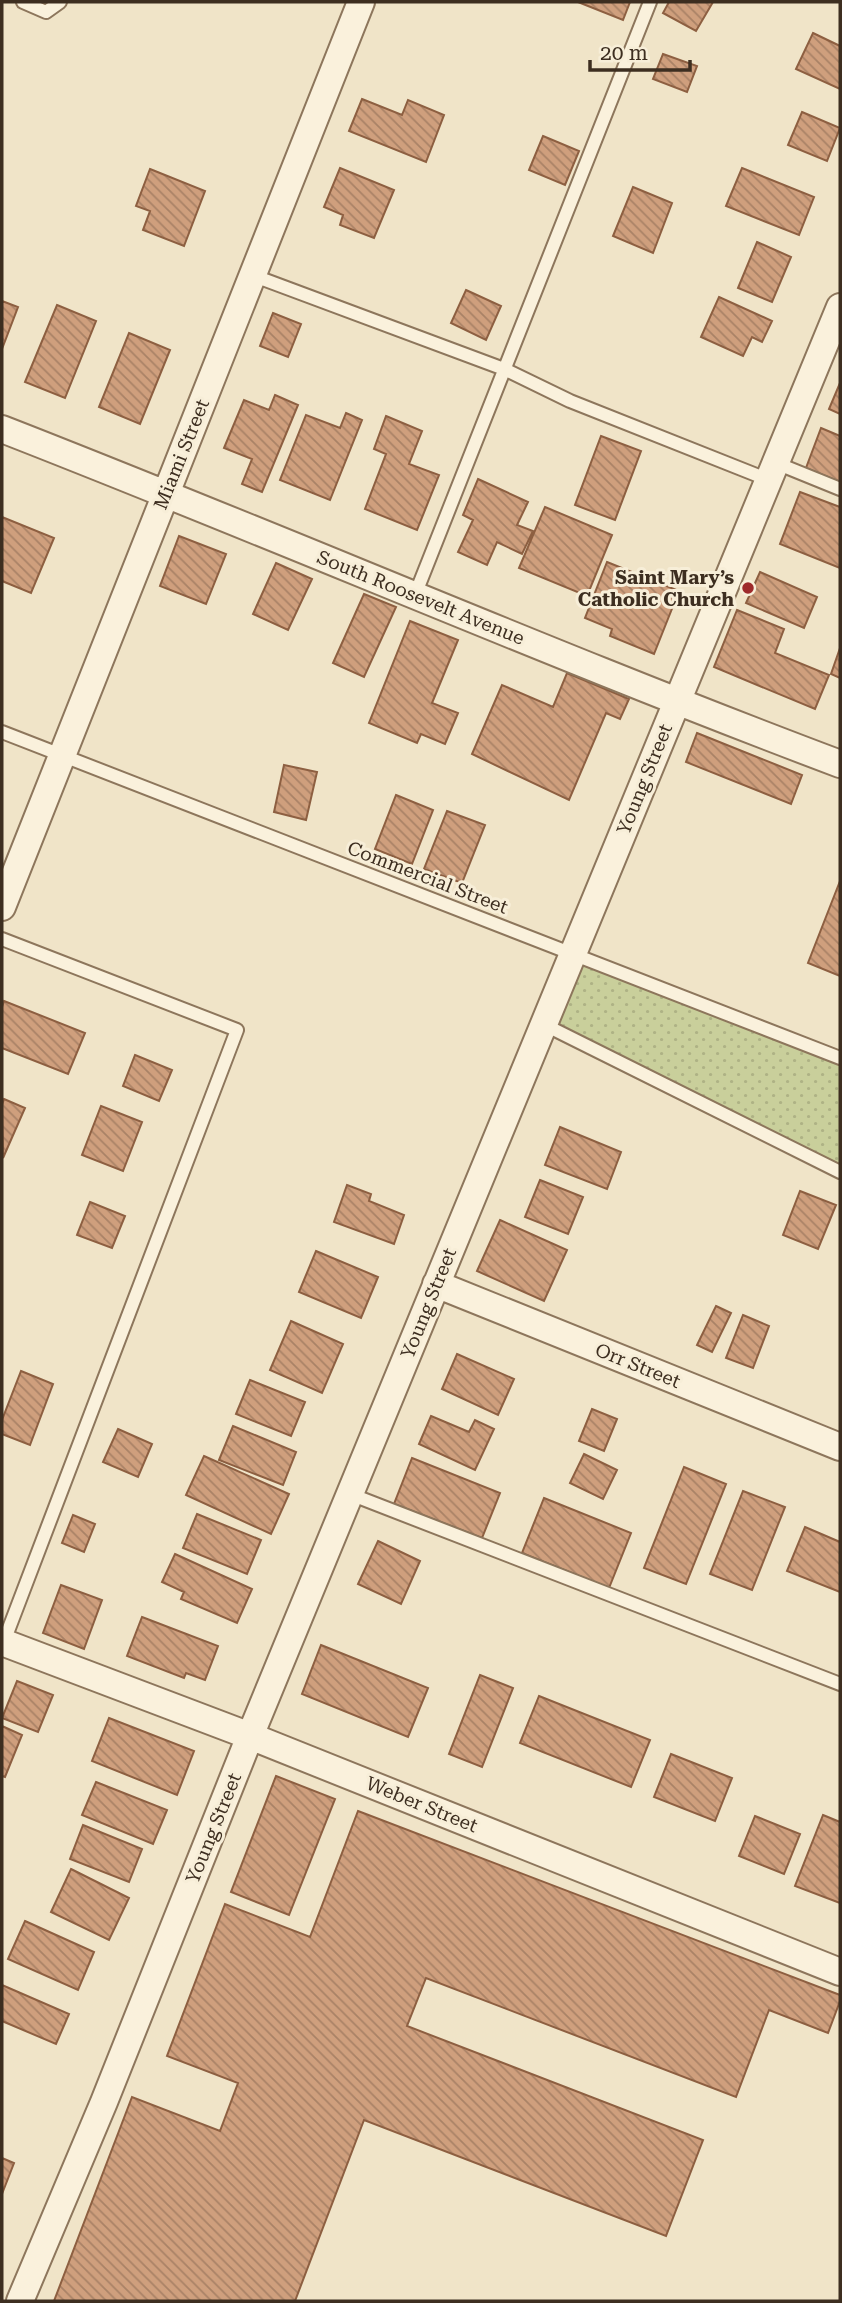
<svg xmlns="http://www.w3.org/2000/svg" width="842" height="2303" viewBox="0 0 842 2303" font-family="'Roboto Serif',serif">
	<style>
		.green { fill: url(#green-dots) }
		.building { fill: url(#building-back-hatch); stroke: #8d5f41; stroke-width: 2 }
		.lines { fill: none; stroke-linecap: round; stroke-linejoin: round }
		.lane-casing { stroke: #8d765c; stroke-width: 16 }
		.street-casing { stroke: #8d765c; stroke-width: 30 }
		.lane { stroke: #faf1dc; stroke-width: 12 }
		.street { stroke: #faf1dc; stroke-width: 26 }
		.poi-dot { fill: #9e2a2b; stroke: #f7eed8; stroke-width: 2.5 }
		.labels { text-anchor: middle; stroke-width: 6; stroke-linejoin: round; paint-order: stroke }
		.street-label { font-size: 19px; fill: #3d2e20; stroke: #f7eed8 }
		.poi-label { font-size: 19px; font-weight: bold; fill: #3d2e20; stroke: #f7eed8; text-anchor: end }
	</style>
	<defs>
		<pattern id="green-dots" width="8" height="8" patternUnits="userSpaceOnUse" patternTransform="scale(1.75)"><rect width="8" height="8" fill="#c9cf9b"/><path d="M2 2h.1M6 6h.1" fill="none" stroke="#aeb285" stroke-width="1.8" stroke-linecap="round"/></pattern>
		<pattern id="building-back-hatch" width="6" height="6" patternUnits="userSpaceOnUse" patternTransform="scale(1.75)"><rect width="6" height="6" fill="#cf9f7d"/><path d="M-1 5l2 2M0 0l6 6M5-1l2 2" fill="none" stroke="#a98266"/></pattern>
	</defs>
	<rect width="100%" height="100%" fill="#f0e4c8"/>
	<path class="green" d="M574,955L840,1058V1172L545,1025Z"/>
	<path class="building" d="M578,2H630L623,20Z
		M669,2H713L696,31L663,13Z
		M813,33L840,46V89L796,69Z
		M663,54L697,66L687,92L653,79Z
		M362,99L402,115L408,100L444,115L426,162L349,131Z
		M802,112L840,128L827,161L788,145Z
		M543,136L579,151L565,185L529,170Z
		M340,168L394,190L374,238L340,225L343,215L324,207Z
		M742,168L814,197L799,235L726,206Z
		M150,169L205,191L184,246L143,230L150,211L136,206Z
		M633,187L672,203L653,253L613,236Z
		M757,242L791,257L772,302L738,288Z
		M466,290L501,306L486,340L451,323Z
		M719,297L772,321L762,342L752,337L743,356L701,337Z
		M2,301L18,307L2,349Z
		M57,305L96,321L65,398L25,382Z
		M273,313L301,324L288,357L260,346Z
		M129,333L170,350L140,424L99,407Z
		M840,383V414L829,409Z
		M275,395L298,405L262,492L242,484L252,459L224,448L244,400L269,410Z
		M346,413L362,420L330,500L280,480L306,415L340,428Z
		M386,416L422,431L409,464L439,475L417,530L365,509L386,454L374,449Z
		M821,428L840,436V482L806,468Z
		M601,436L641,451L615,520L575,505Z
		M478,479L528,502L517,525L533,531L522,554L497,542L487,565L458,552L473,520L463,515Z
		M800,492L840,507V568L780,544Z
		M545,507L612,535L587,596L519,568Z
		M2,517L54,538L31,593L2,581Z
		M179,536L226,554L206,604L160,586Z
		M607,562L679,591L654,654L610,636L612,629L585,618Z
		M276,563L312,579L288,630L253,614Z
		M760,572L817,597L804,628L746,603Z
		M364,594L396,607L364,677L333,663Z
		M737,610L784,629L775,653L829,675L815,709L714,667Z
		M410,621L458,640L432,703L458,713L445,744L421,734L417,743L369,723Z
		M840,648V678L831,674Z
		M567,673L629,699L620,719L606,713L569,800L472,754L502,685L553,707Z
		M697,733L802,775L791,804L686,762Z
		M284,765L317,772L306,820L274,812Z
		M396,795L433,810L412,864L375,849Z
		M447,811L485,825L462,883L424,869Z
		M840,881V976L808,963Z
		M4,1001L85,1033L68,1074L2,1048V1007Z
		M135,1055L172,1070L159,1101L123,1086Z
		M4,1099L25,1108L3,1158L2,1105Z
		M101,1106L142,1122L123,1171L82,1155Z
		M560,1127L621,1152L607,1189L545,1165Z
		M540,1180L583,1197L568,1234L525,1217Z
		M347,1185L371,1194L369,1201L404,1215L394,1244L334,1222Z
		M800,1191L836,1205L818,1249L783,1235Z
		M90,1202L125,1216L112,1248L77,1235Z
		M500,1220L567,1250L544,1301L477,1271Z
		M316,1251L378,1277L361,1318L299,1292Z
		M716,1306L731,1313L712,1352L697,1345Z
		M743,1315L769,1326L753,1368L726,1358Z
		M291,1321L343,1344L322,1393L270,1370Z
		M457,1354L514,1379L498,1415L442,1389Z
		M21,1371L53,1384L30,1445L2,1434V1420Z
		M250,1380L305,1402L291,1436L236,1414Z
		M592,1409L617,1419L604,1451L579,1441Z
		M431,1416L469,1432L475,1420L494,1429L475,1470L419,1444Z
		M233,1426L296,1452L283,1485L219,1460Z
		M118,1429L152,1444L138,1477L103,1462Z
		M584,1454L617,1470L603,1499L570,1483Z
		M204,1456L289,1494L271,1534L186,1495Z
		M412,1458L500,1493L482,1538L394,1504Z
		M684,1467L726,1484L686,1584L644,1568Z
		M743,1491L785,1507L752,1590L710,1574Z
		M544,1498L631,1533L609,1588L522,1553Z
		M197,1514L261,1540L247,1574L183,1548Z
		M73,1515L95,1524L84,1552L62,1543Z
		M805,1527L840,1542V1592L787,1571Z
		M378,1541L420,1561L401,1604L358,1584Z
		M175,1554L252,1589L237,1623L181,1599L184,1592L162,1582Z
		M61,1585L102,1600L84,1649L43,1633Z
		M142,1617L218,1646L205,1680L186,1673L184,1678L127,1656Z
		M321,1645L428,1688L408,1737L302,1694Z
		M480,1675L513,1688L482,1767L449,1754Z
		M17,1681L53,1695L38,1732L2,1718Z
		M539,1696L650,1740L631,1787L520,1743Z
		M109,1718L194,1751L177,1795L92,1761Z
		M2,1726L22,1735L5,1777L2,1776Z
		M671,1754L732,1778L715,1821L654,1797Z
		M276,1776L335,1799L289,1915L231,1892Z
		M96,1782L167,1810L153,1844L82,1815Z
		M358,1811L840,1995V2001L828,2033L769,2010L736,2097L426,1978L407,2026L703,2140L666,2236L364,2120L295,2301H54L132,2097L220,2131L238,2083L167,2056L225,1904L310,1937Z
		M823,1815L840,1822V1903L795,1886Z
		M755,1816L800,1834L784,1874L739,1856Z
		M83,1825L142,1849L129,1882L70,1859Z
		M71,1869L129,1898L109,1940L51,1912Z
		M25,1921L94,1952L78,1990L8,1959Z
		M2,1985L69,2014L56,2044L2,2021Z
		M2,2158L14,2163L2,2194Z"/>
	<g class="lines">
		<g class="lane-casing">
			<path id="lane" d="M23,2L46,12L60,2
				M252,275L504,369L570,401L769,480
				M776,463L840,489
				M415,595L650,2
				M2,732L840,1058
				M2,939L237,1030L3,1644
				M545,1025L840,1172
				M350,1494L840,1684"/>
		</g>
		<g class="street-casing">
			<path id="street" d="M2,429C282,538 558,658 840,764
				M2,907L361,2
				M436,1284L840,1447
				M2,1642L250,1736L840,1972
				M20,2301L104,2102L250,1736L840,307"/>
		</g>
		<use href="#lane" class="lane"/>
		<use href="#street" class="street"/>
	</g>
	<circle class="poi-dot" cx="748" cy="588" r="7"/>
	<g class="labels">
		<g class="street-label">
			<text transform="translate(181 454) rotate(-68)" y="7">Miami Street</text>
			<text transform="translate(421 597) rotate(22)" y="7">South Roosevelt Avenue</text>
			<text transform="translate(644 779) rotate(-68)" y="7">Young Street</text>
			<text transform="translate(428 877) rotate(21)" y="7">Commercial Street</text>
			<text transform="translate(428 1303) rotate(-68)" y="7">Young Street</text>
			<text transform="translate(638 1365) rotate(22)" y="7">Orr Street</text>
			<text transform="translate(422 1804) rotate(22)" y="7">Weber Street</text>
			<text transform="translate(213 1828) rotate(-68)" y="7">Young Street</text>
		</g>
		<g class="poi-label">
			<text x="734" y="584">Saint Mary’s<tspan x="734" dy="22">Catholic Church</tspan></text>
		</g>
	</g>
	<rect width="842" height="2303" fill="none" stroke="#3d2e20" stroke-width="7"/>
	<path d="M590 60v10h100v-10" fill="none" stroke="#3d2e20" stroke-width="3.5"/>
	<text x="600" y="60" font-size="21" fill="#3d2e20" stroke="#f7eed8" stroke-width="5" paint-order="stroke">20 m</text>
</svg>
